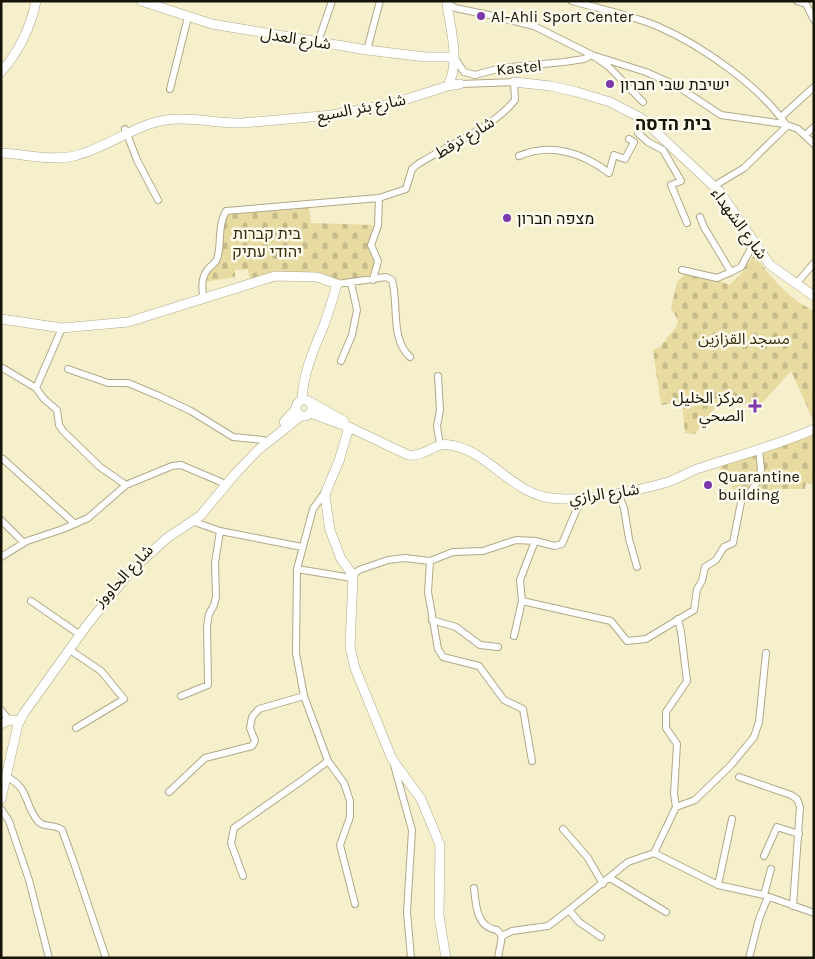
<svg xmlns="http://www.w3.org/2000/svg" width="815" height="959" viewBox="0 0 815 959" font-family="Karla,'Noto Sans Arabic',Heebo,sans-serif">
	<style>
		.cemetery { fill: url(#cemetery-stones) }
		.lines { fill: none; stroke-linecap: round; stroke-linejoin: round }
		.street-casing { stroke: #b0a988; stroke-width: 8 }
		.secondary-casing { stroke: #b0a988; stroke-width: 10 }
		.street { stroke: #fff; stroke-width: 6 }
		.secondary { stroke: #fff; stroke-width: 9 }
		.poi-dot { fill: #7b38ac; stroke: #fefbed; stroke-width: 2 }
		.labels { text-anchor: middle; stroke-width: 5; stroke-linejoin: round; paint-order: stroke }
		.poi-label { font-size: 16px; fill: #161307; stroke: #fefbed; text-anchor: start }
		.street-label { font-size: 16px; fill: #161307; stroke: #fefbed }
		.park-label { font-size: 16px; fill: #37300e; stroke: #fefbed }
		.neighbourhood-label { font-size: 18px; font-weight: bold; fill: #161307; stroke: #fefbed }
	</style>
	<defs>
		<pattern id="cemetery-stones" width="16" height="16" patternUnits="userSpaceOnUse" patternTransform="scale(1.25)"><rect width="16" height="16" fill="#e7dba2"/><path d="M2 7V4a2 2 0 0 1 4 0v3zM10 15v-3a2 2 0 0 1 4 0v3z" fill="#c5bb8a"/></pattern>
	</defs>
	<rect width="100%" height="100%" fill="#f6efcc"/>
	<path class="cemetery" d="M309,208L311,223L373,225L370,250L375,262L369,277L335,280L281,273L250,279L248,269L235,270V277L205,282L209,272L219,262L222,225L228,215L237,212Z
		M754,255C771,277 788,299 814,311V422L791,371L756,410L727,392L695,434L685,433L682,402L661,405L653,350C664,345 661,345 668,337C675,328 675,332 678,320L671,308L677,282L687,272L716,279L729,285L740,275Z
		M814,431V485L806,483L805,489H784L762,494L758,493L756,489C765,478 763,467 762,454L769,449Z
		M755,454L757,456L758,475L746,494L732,495L731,474H718L719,469L730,461Z"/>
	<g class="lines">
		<g class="street-casing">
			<path id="street" d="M572,1C600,9 630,15 657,26C701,45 760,86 787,126
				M797,1L806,4L814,20
				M449,4L455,8L489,15L534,26L592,55L646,72L677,86L721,115L784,124L798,129L814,144
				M318,42L332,1
				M367,50L380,1
				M454,57L464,72L475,75L501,68L564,62L584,59L592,55L608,66L643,102
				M170,89L188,17
				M781,117L814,87
				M125,129L137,160L158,200
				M638,133L648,142L663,150L681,181L671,185L687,223
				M805,135L814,127
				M519,156C550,142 583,153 609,173L614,155L625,159L634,142L629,139
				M714,186L744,168L787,126
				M700,217L704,227L731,272L741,267L754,243
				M682,270L717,278L731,272
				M373,280L378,261L371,245L378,226L379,198
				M337,284L386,277L392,280C399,305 390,339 410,357
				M796,284L814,263
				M203,298C202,287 201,276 209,268C212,265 216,262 217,259C222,245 217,227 226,211L379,198L406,189L412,169L418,164C448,145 494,127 515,100L514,82L460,84
				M341,361L352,335L357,310L351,283
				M1,367L36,388L44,399L57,410L59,425L63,431L100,467L126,485
				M68,369L108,383H128L159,396L191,411L233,437L263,440
				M438,376L440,410L437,426L440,445
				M36,388L62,328
				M3,459L75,524
				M325,492L313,509L297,569L296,653L304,696L328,761L344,783L350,801V817L340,845L355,904
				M618,493L624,508L629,539L637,567
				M1,520L24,543
				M192,521L220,531L302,547
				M1,557L27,541L63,529L88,518L126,485L172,466L181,465L221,482
				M430,561L428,592L438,649L443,657L479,666L504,700L523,709L532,761
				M297,569L352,578
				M353,575L359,570L388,560L405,558L430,561L453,552L483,551L516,540L535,541L555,546L562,544L581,499
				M31,601L76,632
				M522,601L611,621L627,641L646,639L694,610L697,589L702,581L705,567L716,560L724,547L733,543L742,497H747L759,479L761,469L759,450
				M432,620L456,627L480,645L498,647
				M514,636L522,601L520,580L535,541
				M70,650L101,671L124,699L76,728
				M181,696L208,685L207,626L209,614L214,605L216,597L215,563L220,531
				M1,710L9,720
				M394,765L412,830L407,912L411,958
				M7,777C29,788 24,803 37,820C43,829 54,823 62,830L73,860L106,958
				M739,777L791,795L797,799L800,807L793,906
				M169,792L205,758L252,746L255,741L250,728L252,717L259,709L304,696
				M676,807L674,794L677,744L666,728V712L687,681L681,632L678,619
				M1,809L9,821L29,880L49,958
				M563,829L588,858L603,884
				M654,853L676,807L695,800L731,765L754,737L759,722L766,653
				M764,856L777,827L799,834
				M243,876L231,843L234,828L304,779L328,761
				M610,878L666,912
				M718,885L732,819
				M474,888C476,905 476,927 497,930L502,936
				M764,895L771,869
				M569,910L579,922L601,937
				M498,958L502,936L512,931L548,926L569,910L628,862L654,853L718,885L764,895L814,913
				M749,958L759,919L768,897"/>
		</g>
		<g class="secondary-casing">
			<path id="secondary" d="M141,1L212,24L367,50L426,57H454
				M1,72C18,53 31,27 36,1
				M514,82L551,86L577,92L610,102L641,118L720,192L770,265L814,296
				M448,86L460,84
				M1,153C23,154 53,161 74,156C106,149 133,125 166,120C192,116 217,124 242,123L333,115L391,104L448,86C460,62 451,30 447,5
				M1,319L62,328L128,322L275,276L317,277L337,284C333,298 329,312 324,325C314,349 303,373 302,400
				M296 408a8 8 0 1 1 16 0a8 8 0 1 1-16 0Z
				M310,402L344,421
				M310,413L349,427L408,455C426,457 435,442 450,445C486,450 509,489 545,497C576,504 637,491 668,482C680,478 691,470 703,467C740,455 778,445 814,429
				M284,422L295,410
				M349,427L339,461L327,489L325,496L330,530L341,559L353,575L350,647L355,668L392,759L421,799L440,845L439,916L446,958
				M1,724L9,720L20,721
				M1,799L18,724L24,713L87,625L131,571L167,538L200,516L236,473L258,450L301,416"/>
		</g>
		<use href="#street" class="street"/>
		<use href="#secondary" class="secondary"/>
	</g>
	<g class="poi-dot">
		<circle cx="481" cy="16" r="5"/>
		<circle cx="610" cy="84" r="5"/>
		<circle cx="507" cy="218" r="5"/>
		<path d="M752.5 398.5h5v5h5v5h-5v5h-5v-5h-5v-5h5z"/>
		<circle cx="708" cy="485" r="5"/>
	</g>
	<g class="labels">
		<g class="poi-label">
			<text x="491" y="22">Al-Ahli Sport Center</text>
			<text x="620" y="90">ישיבת שבי חברון</text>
			<text x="517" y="224">מצפה חברון</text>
			<text x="744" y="403" text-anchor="end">مركز الخليل<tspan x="744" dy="18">الصحي</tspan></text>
			<text x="718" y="482">Quarantine<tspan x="718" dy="18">building</tspan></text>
		</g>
		<g class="street-label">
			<text transform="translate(296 38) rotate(9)" y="6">شارع العدل</text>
			<text transform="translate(519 67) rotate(-6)" y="6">Kastel</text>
			<text transform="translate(361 107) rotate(-11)" y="6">شارع بئر السبع</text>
			<text transform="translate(464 137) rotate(-31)" y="6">شارع ترفط</text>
			<text transform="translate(740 223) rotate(54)" y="6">شارع الشهداء</text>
			<text transform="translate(604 493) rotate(-8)" y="6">شارع الرازي</text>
			<text transform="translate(123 575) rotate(-47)" y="6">شارع الحاووز</text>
		</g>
		<g class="park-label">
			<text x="267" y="239">בית קברות<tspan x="267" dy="18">יהודי עתיק</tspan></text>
			<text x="744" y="344">مسجد القزازين</text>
		</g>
		<g class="neighbourhood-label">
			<text x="673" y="130">בית הדסה</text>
		</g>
	</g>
	<rect width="815" height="959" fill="none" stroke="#161307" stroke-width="5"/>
</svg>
